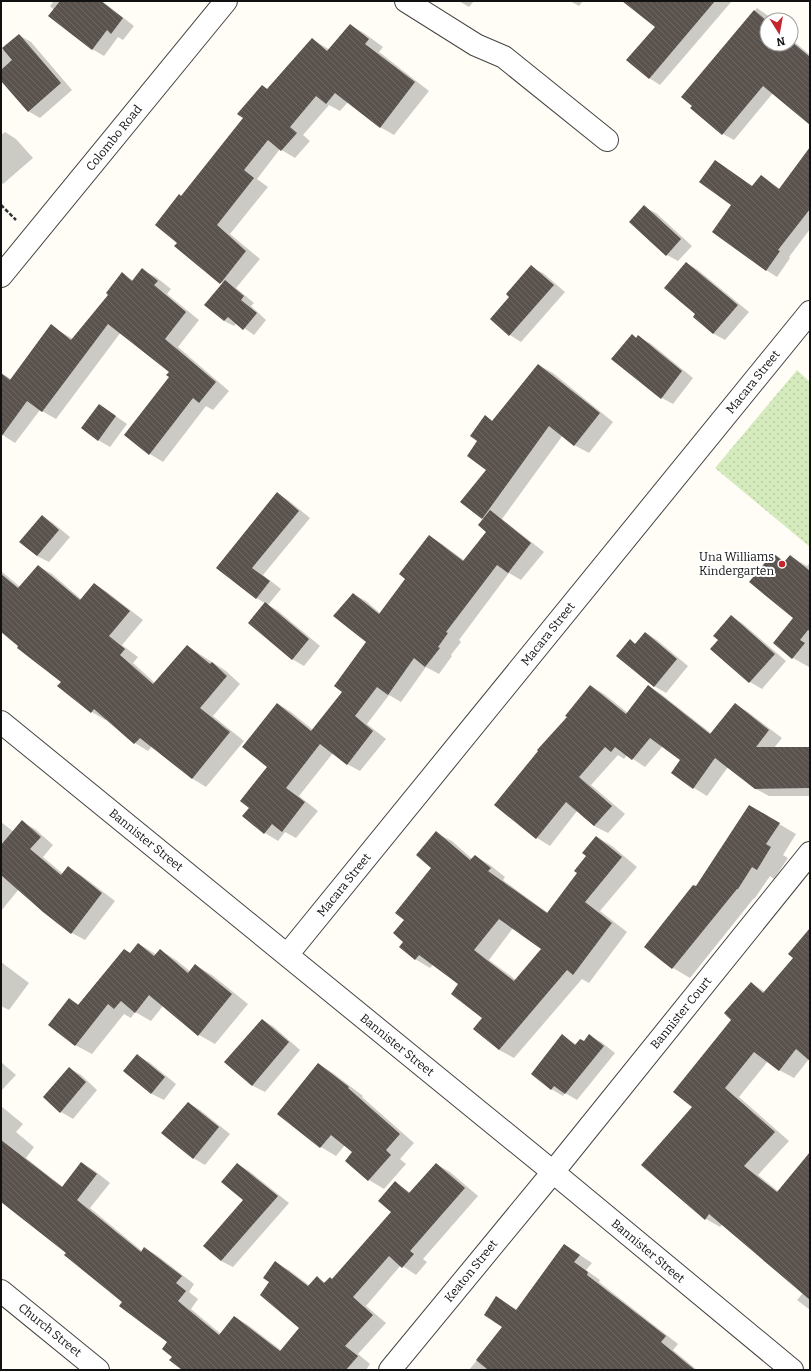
<svg xmlns="http://www.w3.org/2000/svg" width="811" height="1371" viewBox="0 0 811 1371" font-family="Bitter,serif">
	<style>
		.park { fill: url(#park-dots) }
		.shadow { fill: #0003; fill-rule: evenodd }
		.building { fill: url(#building-back-hatch); fill-rule: evenodd }
		.lines { fill: none; stroke-linecap: round; stroke-linejoin: round }
		.minor-casing { stroke: #444; stroke-width: 24 }
		.path { stroke: #333; stroke-width: 2.5; stroke-dasharray: 4 2; stroke-linecap: butt }
		.minor { stroke: #fff; stroke-width: 22 }
		.poi-dot { fill: #c4262e; stroke: #fff; stroke-width: 1.5 }
		.labels { text-anchor: middle; stroke-width: 4; stroke-linejoin: round; paint-order: stroke }
		.street-label { font-size: 12px; fill: #111; stroke: #fff }
		.poi-label { font-size: 12px; fill: #111; stroke: #fff; text-anchor: end }
	</style>
	<defs>
		<pattern id="park-dots" width="8" height="8" patternUnits="userSpaceOnUse"><rect width="8" height="8" fill="#d5ebbd"/><path d="M2 2h.1M6 6h.1" fill="none" stroke="#b6c8a1" stroke-width="1.8" stroke-linecap="round"/></pattern>
		<pattern id="building-back-hatch" width="6" height="6" patternUnits="userSpaceOnUse"><rect width="6" height="6" fill="#5a524d"/><path d="M-1 5l2 2M0 0l6 6M5-1l2 2" fill="none" stroke="#6d6662"/></pattern>
	</defs>
	<rect width="100%" height="100%" fill="#fffdf5"/>
	<path class="park" d="M797,370L810,382V547L715,468Z"/>
	<path class="shadow" d="M54,1H102L134,26L123,40L118,37L104,56L92,49L50,6Z
		M459,1H474L469,7Z
		M570,1H583L579,6Z
		M642,1H732L660,85L649,78L656,27Z
		M757,8L774,20H767V44H791V39L810,55V124L773,93L734,140L723,134L691,108L693,106L683,97Z
		M350,25L364,33L383,47L379,52L429,91L394,135L380,127L348,102L340,111L329,105L303,135L310,141L295,158L280,149L257,179L268,187L230,234L260,259L236,288L254,303L251,306L266,320L254,335L237,323L234,326L224,321L223,284L178,242L182,197L244,118L262,86L268,90L312,39L330,50Z
		M19,35L31,42L72,90L40,118L28,111L1,79V51Z
		M5,132L16,139L33,158L3,184L1,182V135Z
		M810,148V229L789,257L790,258L777,277L766,270L733,205L715,161L753,187L761,177L780,189Z
		M644,207L656,213L692,246L678,261L667,255Z
		M686,263L698,270L749,312L725,340L714,334L694,317L696,313Z
		M531,267L543,273L565,292L521,342L510,335L511,297Z
		M142,270L156,277L171,289L167,294L199,320L178,347L229,391L213,410L206,406L163,462L150,454L171,372L121,332L56,419L40,410L15,443L1,434V373L11,379L51,326L73,339L109,295L122,274L134,281Z
		M632,335L637,338L638,337L650,343L693,378L673,404L662,398Z
		M538,365L553,373L613,422L589,453L574,445L563,435L502,519L544,552L521,580L509,573L459,640L461,642L451,655L452,656L439,674L426,667L401,702L389,695L367,724L386,739L360,771L347,764L333,753L299,796L318,811L296,838L285,832L278,841L265,833L243,816L250,807L269,766L278,704L291,712L313,730L343,691L367,642L353,594L366,601L381,614L407,579L429,536L442,544L465,561L487,532L484,519L482,518L487,469L479,441L485,416L493,421Z
		M100,405L127,424L110,447L98,440Z
		M277,493L288,500L310,518L263,575L281,589L268,605L277,610L320,646L304,666L292,659L265,603L256,598L217,567Z
		M42,516L53,523L70,537L49,562L37,556Z
		M773,554L786,562L790,556L807,566L809,564L810,565V666L809,667L793,658L795,618Z
		M38,566L52,574L82,600L94,584L107,592L143,620L122,645L138,657L133,663L155,683L187,646L226,671L240,684L213,716L244,741L206,787L193,779L152,746L148,751L135,743L107,719L105,720L92,712L59,686L62,682L1,631V571L20,587Z
		M731,616L742,623L786,661L762,689L750,682L712,649L719,640Z
		M646,633L657,640L688,666L666,693L654,686L630,641L636,644Z
		M591,686L604,694L628,713L648,686L661,694L712,734L735,704L748,712L782,738L774,748H810V796H769L756,789L728,767L707,796L694,788L681,760L663,746L645,767L627,755L624,759L618,755L591,785L625,814L608,833L594,826L577,811L550,846L537,838L496,805L569,717Z
		M749,806L796,834L783,855L788,858L774,879L770,876L755,898H754L690,978L673,968L646,947L696,887Z
		M1,822L14,832L22,822L35,829L53,845L43,857L63,874L68,868L81,875L115,901L85,940L72,933L19,889L1,911Z
		M436,833L452,841L472,859L475,856L490,865L505,877L503,880L548,913L578,873L597,837L612,846L637,867L600,911L627,932L589,983L582,979L514,1058L499,1050L484,1018L460,984L434,964L430,968L415,959L405,942V919L432,868ZM513,928L542,949L516,980L489,960Z
		M810,932V1060L809,1059L794,1078L779,1070L768,1061L739,1097L789,1141L758,1175L779,1192L810,1154V1310L797,1300L803,1293L723,1224L720,1227L706,1219L693,1107L733,1020L751,983L765,992L794,958Z
		M139,944L157,955L160,950L176,960L191,972L195,965L212,975L248,1004L215,1044L199,1035L163,1006L151,1021L135,1012L131,1018L124,1014L92,1054L75,1045L69,999L80,1005Z
		M1,962L29,983L9,1010L1,1006Z
		M263,1020L274,1027L300,1050L265,1092L253,1086L226,1062Z
		M563,1036L577,1045L584,1042L590,1036L601,1042L615,1053L577,1100L565,1093L563,1096L551,1089Z
		M137,1056L149,1062L176,1084L164,1100L152,1094L124,1071Z
		M1,1062L16,1075L1,1091Z
		M318,1064L333,1073L363,1096L362,1097L414,1143L400,1159L406,1164L384,1189L369,1180L347,1161L353,1152L345,1145L336,1156L321,1147L278,1113Z
		M69,1068L81,1075L97,1090L73,1119L61,1112L44,1097Z
		M188,1103L200,1110L230,1134L205,1165L193,1158Z
		M1,1106L23,1124L16,1132L34,1147L26,1158L63,1187L82,1163L95,1171L110,1183L90,1208L142,1251L145,1248L158,1256L194,1284L189,1292L198,1299L191,1309L221,1334L235,1317L248,1325L282,1351L300,1328L270,1282L276,1263L289,1270L310,1286L317,1278L326,1283L333,1280L392,1212L395,1183L411,1193L436,1164L450,1172L478,1196L423,1259L427,1262L416,1275L401,1265L366,1306L386,1323L358,1354L370,1364L366,1370H184L173,1357L168,1342L67,1253L1,1200Z
		M237,1164L249,1171L289,1203L233,1267L221,1261L245,1200Z
		M565,1245L592,1263L586,1270L600,1280L599,1282L678,1344L673,1350L697,1370H469L504,1327L497,1297L517,1310Z"/>
	<path class="building" d="M60,1H101L123,18L111,34L107,30L92,50L48,16Z
		M622,1H715L649,79L626,60L655,27Z
		M754,10L767,21V44H791V41L810,57V125L763,86L722,135L690,108L692,106L681,97Z
		M350,24L369,39L365,44L415,82L380,128L335,93L326,104L316,96L290,127L297,133L281,151L268,140L244,170L254,178L217,225L246,251L220,284L174,246L177,243L155,225L179,194L181,196L243,118L237,114L262,85L267,89L312,38L327,51Z
		M19,34L61,83L28,112L1,81V70L12,60L2,48Z
		M810,147V209L778,250L780,251L766,271L712,232L731,205L699,182L715,160L752,186L761,175L779,189Z
		M644,205L681,239L666,256L629,222Z
		M686,262L738,305L713,334L693,317L695,314L664,288Z
		M531,265L554,285L509,336L490,319L509,297L506,294Z
		M142,268L158,281L154,285L186,312L165,339L216,382L199,403L193,398L149,455L124,435L169,377L166,375L169,372L108,324L42,412L27,401L1,437V373L10,380L51,324L71,340L108,295L106,293L122,272L132,281Z
		M225,280L244,296L241,300L257,313L243,330L228,317L224,321L204,305Z
		M632,334L636,338L638,335L682,371L661,399L611,359Z
		M538,364L600,413L574,446L549,426L482,519L460,502L486,470L467,456L477,441L470,436L485,415L492,421Z
		M99,404L116,416L98,441L81,428Z
		M277,492L299,511L252,568L270,581L256,599L216,568Z
		M490,510L531,543L508,573L497,565L446,632L448,633L438,647L440,648L425,667L414,658L388,695L377,687L355,716L373,731L347,765L320,744L286,788L305,802L282,832L272,824L264,834L242,816L249,808L240,801L267,767L242,747L277,703L311,731L342,692L334,686L366,642L333,616L353,593L379,614L405,579L399,574L429,535L463,561L486,532L478,525Z
		M42,515L59,530L37,556L19,542Z
		M773,553L784,562L790,555L810,571V631L808,630L800,640L805,643L792,659L773,643L793,618L749,582Z
		M38,565L80,600L94,583L130,611L109,636L125,649L120,655L153,684L187,645L210,664L212,662L227,676L200,708L230,732L192,779L140,738L134,744L94,709L91,713L57,686L61,682L17,648L18,646L1,632V574L18,588Z
		M265,602L309,639L292,660L248,623Z
		M731,615L775,654L749,683L710,649L718,640L713,636Z
		M645,632L677,659L654,687L616,656L630,639L635,644Z
		M590,685L626,714L648,685L710,734L735,703L769,730L756,747H810V788L755,789L715,758L693,789L671,773L680,760L650,738L632,760L615,747L611,752L605,747L579,777L612,806L594,826L566,802L536,839L494,805L538,751L537,750L567,717L565,716Z
		M749,805L780,823L766,844L771,847L757,870L752,867L738,889H737L672,969L644,947L693,885L696,886Z
		M22,820L41,837L30,849L61,875L68,866L102,893L71,934L43,912L1,875V845Z
		M436,831L470,860L475,855L491,868L488,871L547,913L577,873L574,871L586,856L582,853L596,836L622,857L585,902L612,923L573,975L567,970L499,1050L473,1029L482,1018L451,994L458,984L419,955L415,960L399,947L403,942L393,933L404,920L395,913L431,868L416,855ZM499,919L541,949L514,981L474,950Z
		M810,928V1061L796,1049L779,1071L754,1052L725,1088L775,1132L744,1166L777,1192L810,1152V1300L709,1214L705,1220L641,1165L692,1107L673,1092L731,1020L724,1013L751,982L763,993L793,958L788,954Z
		M138,943L154,956L160,949L188,973L195,964L232,994L198,1036L149,995L135,1013L121,1001L114,1009L108,1004L75,1046L48,1025L69,998L78,1005L124,949L130,953Z
		M262,1019L289,1042L252,1086L224,1062Z
		M562,1034L575,1045L580,1039L584,1041L589,1034L604,1046L565,1094L554,1086L551,1090L531,1074Z
		M137,1054L165,1077L151,1094L123,1071Z
		M318,1063L349,1087L348,1088L400,1134L386,1150L391,1155L368,1181L345,1161L352,1152L331,1135L320,1148L277,1114Z
		M69,1067L86,1082L60,1113L43,1097Z
		M188,1102L219,1127L193,1159L161,1133Z
		M1,1140L62,1187L81,1162L97,1174L77,1200L141,1252L144,1247L182,1276L176,1283L186,1291L178,1301L219,1335L234,1316L280,1351L299,1328L260,1295L269,1282L263,1278L275,1261L308,1286L317,1276L324,1283L330,1277L332,1279L391,1212L378,1201L395,1181L409,1193L436,1163L465,1188L410,1251L414,1254L402,1268L389,1256L353,1297L373,1315L345,1346L358,1356L346,1370H182L169,1360L172,1357L162,1349L167,1342L119,1306L122,1302L64,1255L66,1253L1,1202Z
		M237,1163L278,1196L221,1261L203,1246L243,1200L221,1182Z
		M564,1244L580,1255L574,1262L588,1272L587,1275L666,1336L661,1342L695,1370H488L476,1360L502,1327L484,1315L496,1296L516,1310Z"/>
	<g class="lines">
		<g class="minor-casing">
			<path id="minor" d="M406,1L476,45L504,57L607,140
				M1,276L226,1
				M1,722L553,1172L792,1370
				M287,955L810,312
				M1,1291L98,1370
				M390,1370L553,1172L810,853"/>
		</g>
		<path class="path" d="M1,205L16,220"/>
		<use href="#minor" class="minor"/>
	</g>
	<circle class="poi-dot" cx="782" cy="564" r="4"/>
	<g class="labels">
		<g class="street-label">
			<text transform="translate(114 138) rotate(-51)" y="4">Colombo Road</text>
			<text transform="translate(753 382) rotate(-51)" y="4">Macara Street</text>
			<text transform="translate(548 634) rotate(-51)" y="4">Macara Street</text>
			<text transform="translate(146 840) rotate(39)" y="4">Bannister Street</text>
			<text transform="translate(344 885) rotate(-51)" y="4">Macara Street</text>
			<text transform="translate(681 1013) rotate(-51)" y="4">Bannister Court</text>
			<text transform="translate(397 1045) rotate(39)" y="4">Bannister Street</text>
			<text transform="translate(648 1251) rotate(40)" y="4">Bannister Street</text>
			<text transform="translate(471 1271) rotate(-51)" y="4">Keaton Street</text>
			<text transform="translate(50 1330) rotate(39)" y="4">Church Street</text>
		</g>
		<g class="poi-label">
			<text x="774" y="561">Una Williams<tspan x="774" dy="14">Kindergarten</tspan></text>
		</g>
	</g>
	<rect width="811" height="1371" fill="none" stroke="#111111" stroke-width="4"/>
	<g transform="translate(779 32) rotate(169)"><circle r="19" fill="#ffffff" stroke="#a0a0a0"/>
	<path d="M0-3L7 15L0 10L-7 15Z" fill="#c4262e"/>
	<text y="-6" font-size="11" font-weight="bold" text-anchor="middle" fill="#111111">N</text>
	</g>
</svg>
